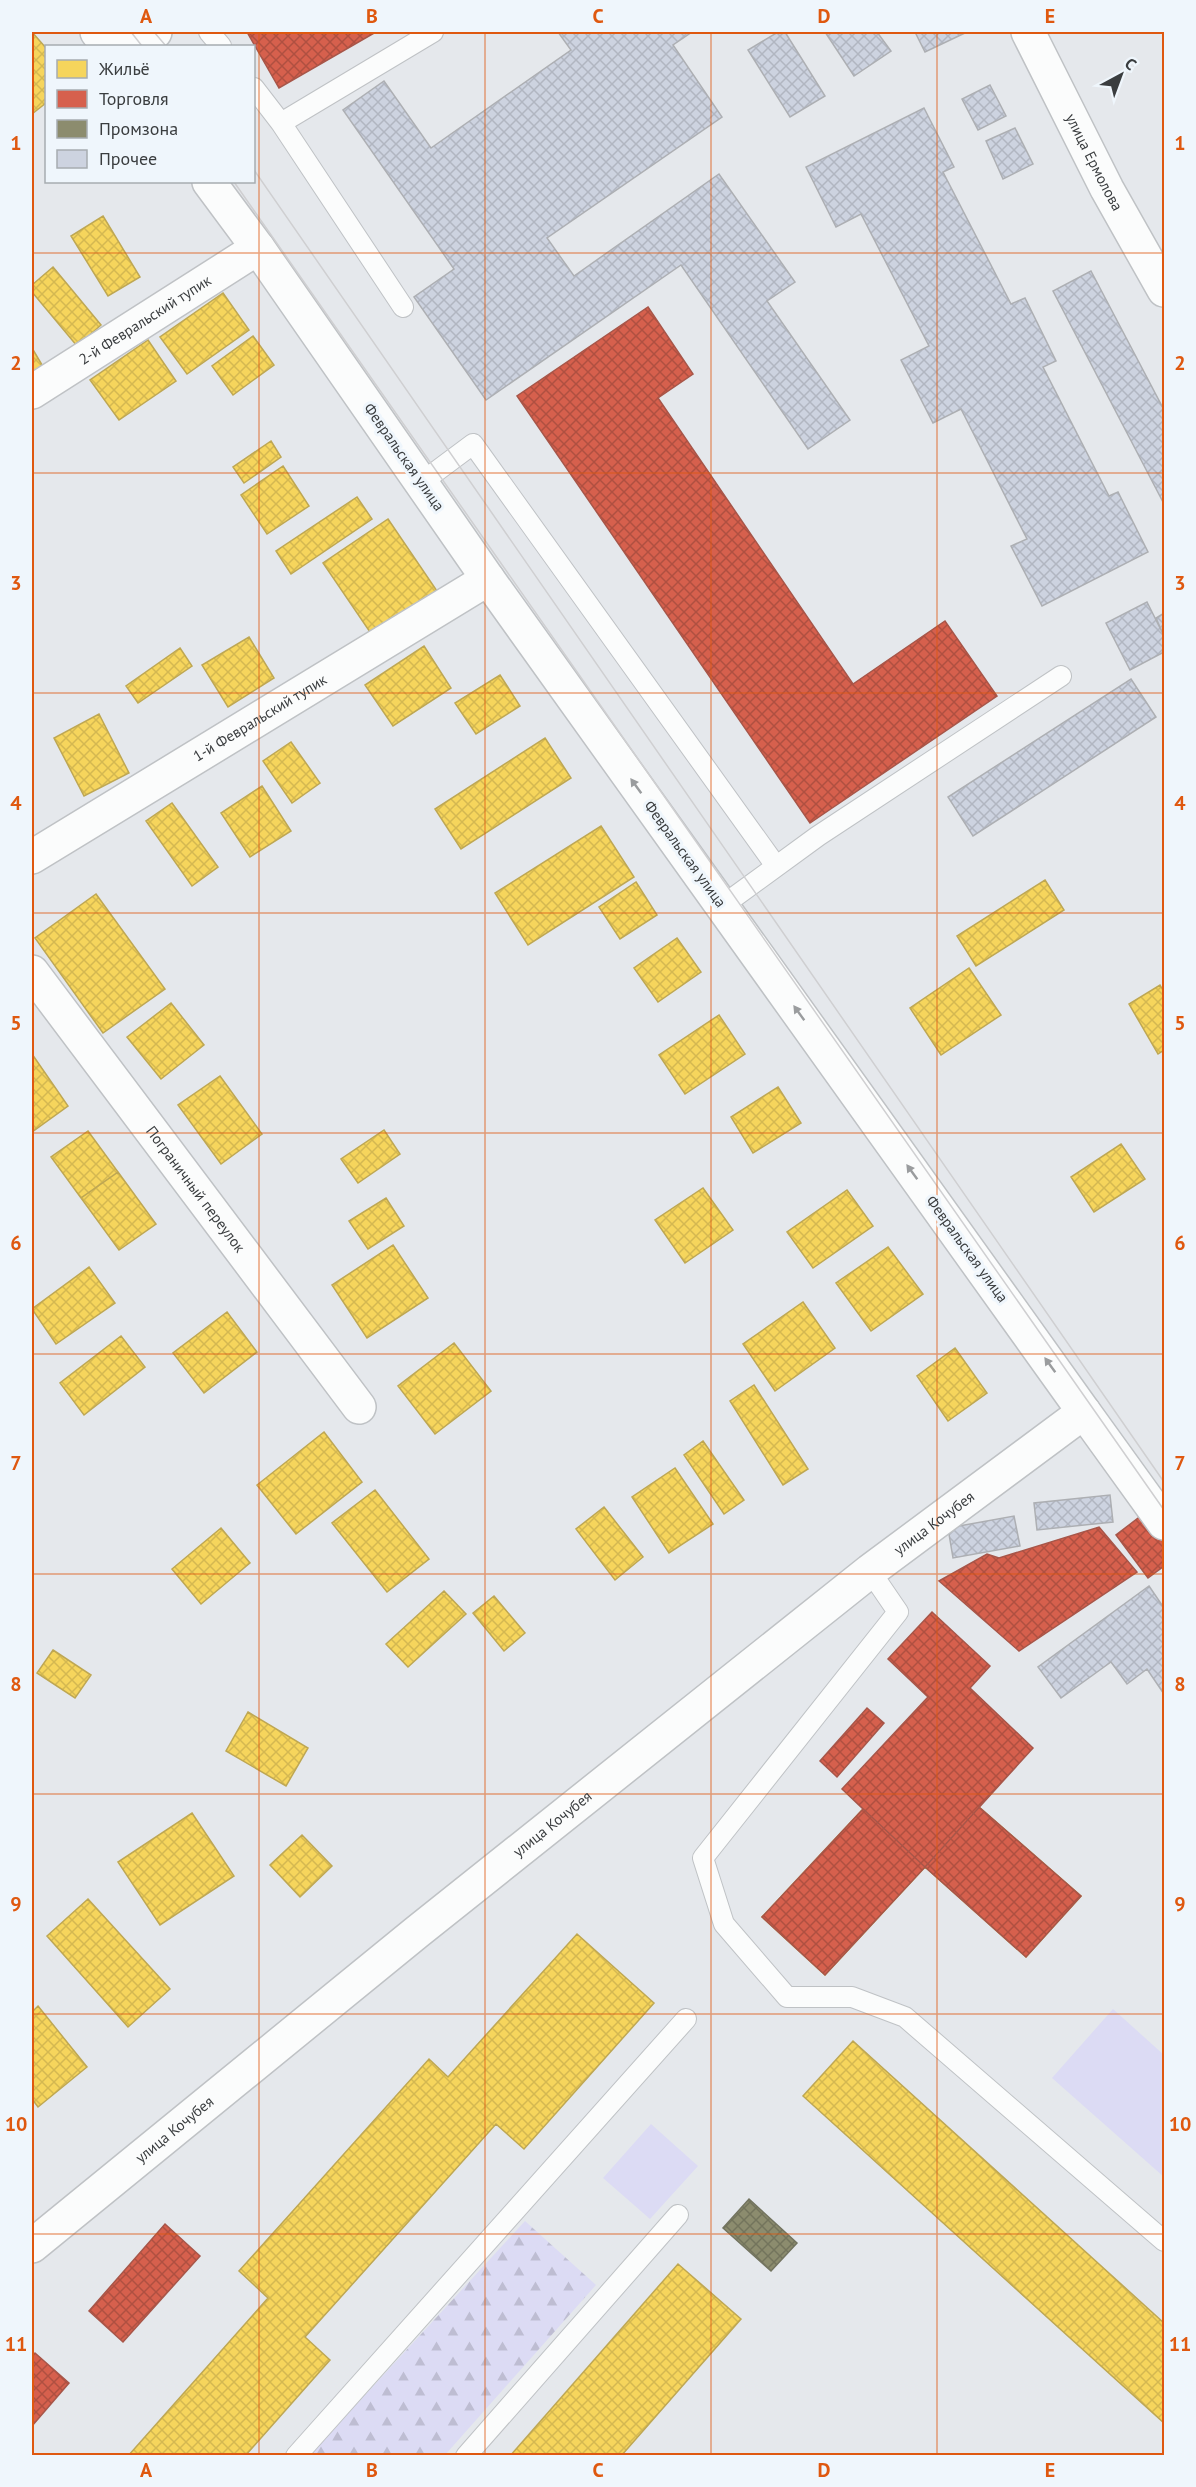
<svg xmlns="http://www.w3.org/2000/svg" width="1196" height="2487" viewBox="0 0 1196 2487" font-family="'PT Sans',sans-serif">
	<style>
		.forest { fill: url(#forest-firs) }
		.park { fill: #dcdbf4 }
		.homes { fill: url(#homes-cross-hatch); stroke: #bea753; stroke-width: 1.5 }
		.shops { fill: url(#shops-cross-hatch); stroke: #a75649; stroke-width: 1.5 }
		.industry { fill: url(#industry-cross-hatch); stroke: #737460; stroke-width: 1.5 }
		.building { fill: url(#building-cross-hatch); stroke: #adafb3; stroke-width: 1.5 }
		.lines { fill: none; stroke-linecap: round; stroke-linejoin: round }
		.lane-casing { stroke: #bfc2c5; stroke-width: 22 }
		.street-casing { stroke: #bfc2c5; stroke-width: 36 }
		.secondary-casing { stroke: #bfc2c5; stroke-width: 36 }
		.lane { stroke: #fbfcfc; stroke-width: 20 }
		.street { stroke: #fbfcfc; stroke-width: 33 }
		.secondary { stroke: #fbfcfc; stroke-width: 33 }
		.tram { stroke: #cfcfd1; stroke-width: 1.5 }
		.oneway { fill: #9a9c9e }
		.grid { fill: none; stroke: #df580f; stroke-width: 1.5; stroke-opacity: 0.55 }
		.labels { text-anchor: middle; stroke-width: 6; stroke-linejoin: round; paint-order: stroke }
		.street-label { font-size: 15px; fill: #3a3d3f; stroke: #eff6fc }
		.neatline { fill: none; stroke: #df580f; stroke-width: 2 }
		.grid-label { font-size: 20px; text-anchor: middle; font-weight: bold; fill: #df580f }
	</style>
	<defs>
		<pattern id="forest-firs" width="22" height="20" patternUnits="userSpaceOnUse" patternTransform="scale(1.5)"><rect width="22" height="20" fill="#dcdbf4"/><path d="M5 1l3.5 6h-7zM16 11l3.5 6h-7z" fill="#bebdd2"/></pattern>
		<pattern id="homes-cross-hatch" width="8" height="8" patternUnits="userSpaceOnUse" patternTransform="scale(1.5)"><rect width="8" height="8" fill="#f6d55c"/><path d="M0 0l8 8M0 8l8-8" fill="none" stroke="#d4b851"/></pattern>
		<pattern id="shops-cross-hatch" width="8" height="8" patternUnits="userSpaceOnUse" patternTransform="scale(1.5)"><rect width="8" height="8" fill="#d6604d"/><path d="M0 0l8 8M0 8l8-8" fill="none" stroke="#af5041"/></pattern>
		<pattern id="industry-cross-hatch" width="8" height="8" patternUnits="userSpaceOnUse" patternTransform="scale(1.5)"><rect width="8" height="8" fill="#8c8c6e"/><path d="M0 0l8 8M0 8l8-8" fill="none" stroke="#73745c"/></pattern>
		<pattern id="building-cross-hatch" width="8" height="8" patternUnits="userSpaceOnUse" patternTransform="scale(1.5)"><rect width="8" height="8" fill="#cdd3e0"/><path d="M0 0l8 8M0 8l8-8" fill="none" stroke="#b1b6c1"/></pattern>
	</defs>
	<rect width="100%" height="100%" fill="#e5e8ec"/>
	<path class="forest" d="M525,2221L596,2285L445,2455L309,2456Z"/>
	<path class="park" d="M1113,2009L1164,2055V2177L1052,2078Z
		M651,2124L698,2166L650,2219L603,2178Z"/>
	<path class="homes" d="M32,32L46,48V103L32,114Z
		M103,216L140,277L108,296L71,236Z
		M53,267L101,325L77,346L32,292V285Z
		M223,293L249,330L187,374L160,337Z
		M253,336L274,365L233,395L212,366Z
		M148,340L176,381L119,420L90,380Z
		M32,348L48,375L32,385Z
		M271,441L281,457L244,483L233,467Z
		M283,466L309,506L267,534L241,495Z
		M357,497L372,519L291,574L276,551Z
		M388,519L437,591L372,635L323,563Z
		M249,637L274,678L228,707L202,665Z
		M424,646L451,688L393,726L365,685Z
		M180,648L192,666L138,703L126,686Z
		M500,675L520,706L476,734L455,703Z
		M99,714L129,773L84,796L54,738Z
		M545,738L571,778L461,849L435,809Z
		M291,742L320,783L292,803L263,761Z
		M262,786L291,831L250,857L221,813Z
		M172,803L218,867L192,886L146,821Z
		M601,826L634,877L528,945L495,893Z
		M1045,880L1064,910L976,966L957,936Z
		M636,882L657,915L620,939L599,907Z
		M96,894L165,989L103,1033L35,938Z
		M677,938L701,972L658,1002L634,968Z
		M969,968L1001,1015L941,1055L910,1008Z
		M1160,985L1164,992V1050L1158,1054L1129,1004Z
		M171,1003L204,1045L161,1079L127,1037Z
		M719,1015L745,1054L685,1094L659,1055Z
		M32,1054L68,1106L32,1132Z
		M220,1076L262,1134L221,1164L178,1105Z
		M778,1087L801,1123L753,1153L731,1117Z
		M384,1130L400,1154L358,1183L341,1159Z
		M88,1131L118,1172L81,1198L51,1157Z
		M1121,1144L1145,1179L1094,1212L1071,1177Z
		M118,1172L156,1224L119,1250L81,1198Z
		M703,1188L733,1230L685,1263L655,1220Z
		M847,1190L873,1226L813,1268L787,1232Z
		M386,1198L404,1226L368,1249L349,1221Z
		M393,1245L428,1298L367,1338L332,1285Z
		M888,1247L923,1294L871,1331L836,1283Z
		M89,1267L115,1303L56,1344L32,1309Z
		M803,1302L835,1348L775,1391L743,1344Z
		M227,1312L257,1352L204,1393L173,1353Z
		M121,1336L145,1367L84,1415L60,1383Z
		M454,1343L491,1391L435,1434L398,1386Z
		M955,1348L987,1393L948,1421L917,1376Z
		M754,1385L808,1469L783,1485L730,1401Z
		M324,1432L362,1482L296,1534L257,1485Z
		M703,1441L744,1500L724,1514L684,1455Z
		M675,1468L713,1524L669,1553L632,1497Z
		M375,1490L429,1559L387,1592L332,1523Z
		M604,1507L643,1557L615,1580L576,1529Z
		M221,1528L250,1563L201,1604L172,1569Z
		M444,1591L466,1614L408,1667L386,1644Z
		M494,1596L525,1633L504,1651L473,1613Z
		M53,1650L91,1675L75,1698L37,1673Z
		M248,1712L308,1748L286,1786L226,1751Z
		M979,1807L1081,1896L1026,1957L925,1867Z
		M863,1809L925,1867L825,1975L762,1917Z
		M192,1813L234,1876L160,1925L118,1862Z
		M302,1835L332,1866L300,1897L270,1865Z
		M88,1899L170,1989L128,2027L47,1936Z
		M577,1934L654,2003L524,2149L496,2124L305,2337L330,2360L245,2456H128L268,2298L239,2271L429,2059L448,2077Z
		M38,2006L87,2067L38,2107L32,2099V2012Z
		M853,2041L1164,2323V2423L803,2096Z
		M678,2264L741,2319L621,2456H510Z"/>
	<path class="shops" d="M247,32H376L279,88Z
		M648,307L693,374L658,398L853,684L945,621L997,696L810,823L517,396Z
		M1142,1515L1164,1543V1566L1148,1578L1116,1535Z
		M1099,1527L1137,1572L1019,1651L939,1581L987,1554L999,1558Z
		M932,1612L990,1666L970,1688L1033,1748L925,1867L842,1789L928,1697L888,1659Z
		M932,1612L990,1666L970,1688L1033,1748L979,1807L1081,1896L1026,1957L925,1867L825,1975L762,1917L863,1809L842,1789L928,1697L888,1659Z
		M867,1708L884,1723L837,1777L820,1761Z
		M165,2224L200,2256L123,2342L89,2311Z
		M35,2353L69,2383L32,2426V2357Z"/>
	<path class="industry" d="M749,2199L797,2243L771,2271L723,2228Z"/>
	<path class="building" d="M558,32H692L673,45L722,117L547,238L574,276L719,174L795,282L767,301L850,420L808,449L681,265L486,400L414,297L454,269L343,110L384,81L431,148L571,50Z
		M778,32H785L825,96L790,117L748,50Z
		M825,32H877L891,51L854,76Z
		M915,32H967L925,52Z
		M990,85L1006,116L978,130L962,99Z
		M924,108L954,167L943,172L1011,304L1025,298L1056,361L1043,367L1109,496L1118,492L1148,552L1042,606L1011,546L1027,539L961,409L933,423L901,360L929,346L861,214L836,227L806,167Z
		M1015,128L1033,164L1003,179L986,141Z
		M1091,271L1164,410V504L1053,291Z
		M1147,602L1164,636V652L1130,670L1106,623Z
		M1164,613V636L1156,618Z
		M1131,679L1156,717L973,836L948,797Z
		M1110,1495L1113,1522L1037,1530L1034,1503Z
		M1014,1516L1020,1546L953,1558L948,1528Z
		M1149,1586L1164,1608V1694L1147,1669L1127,1684L1111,1662L1061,1698L1038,1667Z"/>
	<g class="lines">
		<g class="lane-casing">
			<path id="lane" d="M209,32L221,46
				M254,88L281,123L403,307
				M281,123L433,32
				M422,482L473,444L776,866
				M722,906L818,836L1061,676
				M870,1571L898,1612L703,1858L724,1924L787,1997H852L905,2017L1164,2241
				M296,2456L686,2019
				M466,2456L678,2215"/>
		</g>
		<g class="street-casing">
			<g id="street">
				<path id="s1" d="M1028,32L1107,189L1164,290"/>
				<path id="s2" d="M32,392L258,248"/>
				<path id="s3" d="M32,857L488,579"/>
				<path id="s4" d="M32,972L359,1407"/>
				<path d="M1084,1412L1164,1523"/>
			</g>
		</g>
		<g class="secondary-casing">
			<g id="secondary">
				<path d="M97,32L108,46"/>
				<path d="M129,46L155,32"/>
				<path id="s5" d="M32,2246L417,1932L870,1571L1084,1412L488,579L258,248L209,182"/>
			</g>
		</g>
		<use href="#lane" class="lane"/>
		<use href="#street" class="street"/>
		<use href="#secondary" class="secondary"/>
		<path class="tram" d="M131,32L142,46
			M154,32L166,46
			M254,170L1164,1482
			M234,182L1164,1510"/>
	</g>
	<defs><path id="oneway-solid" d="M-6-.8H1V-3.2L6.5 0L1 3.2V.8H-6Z" transform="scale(1.5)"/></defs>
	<g class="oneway">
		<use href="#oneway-solid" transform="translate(636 786) rotate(-126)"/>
		<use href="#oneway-solid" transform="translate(799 1013) rotate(-126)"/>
		<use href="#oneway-solid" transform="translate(912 1172) rotate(-126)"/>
		<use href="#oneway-solid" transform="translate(1050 1365) rotate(-126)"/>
	</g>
	<path class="grid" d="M259,32V2456M485,32V2456M711,32V2456M937,32V2456M32,253H1164M32,473H1164M32,693H1164M32,913H1164M32,1133H1164M32,1354H1164M32,1574H1164M32,1794H1164M32,2014H1164M32,2234H1164"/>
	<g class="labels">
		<g class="street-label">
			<text dy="5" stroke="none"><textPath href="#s1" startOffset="146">улица Ермолова</textPath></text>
			<text dy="5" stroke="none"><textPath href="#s2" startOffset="134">2-й Февральский тупик</textPath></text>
			<text transform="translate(404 457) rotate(55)" y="5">Февральская улица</text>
			<text dy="5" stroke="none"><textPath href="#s3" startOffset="267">1-й Февральский тупик</textPath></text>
			<text transform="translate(685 854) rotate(54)" y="5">Февральская улица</text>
			<text dy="5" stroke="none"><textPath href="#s4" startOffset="272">Пограничный переулок</textPath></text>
			<text transform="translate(967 1249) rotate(54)" y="5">Февральская улица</text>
			<text dy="5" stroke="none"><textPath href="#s5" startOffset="1156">улица Кочубея</textPath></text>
			<text dy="5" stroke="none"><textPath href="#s5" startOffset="670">улица Кочубея</textPath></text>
			<text dy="5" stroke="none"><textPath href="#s5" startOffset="184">улица Кочубея</textPath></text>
		</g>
	</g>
	<rect width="1196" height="2487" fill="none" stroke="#eff6fc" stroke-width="66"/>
	<rect x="45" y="45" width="210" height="138" fill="#eff6fc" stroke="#a7acb0" stroke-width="1.5"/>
	<rect x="57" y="60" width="30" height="18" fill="#f6d55c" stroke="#a7acb0" stroke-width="1.5"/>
	<text x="99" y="75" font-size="18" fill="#3a3d3f">Жильё</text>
	<rect x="57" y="90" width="30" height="18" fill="#d6604d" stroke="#a7acb0" stroke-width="1.5"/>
	<text x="99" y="105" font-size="18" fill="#3a3d3f">Торговля</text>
	<rect x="57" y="120" width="30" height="18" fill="#8c8c6e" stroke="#a7acb0" stroke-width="1.5"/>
	<text x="99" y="135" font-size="18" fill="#3a3d3f">Промзона</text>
	<rect x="57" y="150" width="30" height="18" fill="#cdd3e0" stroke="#a7acb0" stroke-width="1.5"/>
	<text x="99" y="165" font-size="18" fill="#3a3d3f">Прочее</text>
	<g transform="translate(1121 75) rotate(41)" stroke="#eff6fc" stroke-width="4.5" paint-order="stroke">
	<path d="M0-4.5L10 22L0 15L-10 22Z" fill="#3a3d3f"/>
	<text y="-9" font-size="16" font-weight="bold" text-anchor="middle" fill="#3a3d3f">С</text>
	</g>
	<rect x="33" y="33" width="1130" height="2421" class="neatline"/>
	<g class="grid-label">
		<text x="146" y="23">A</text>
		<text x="372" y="23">B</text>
		<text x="598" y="23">C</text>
		<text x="824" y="23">D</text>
		<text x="1050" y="23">E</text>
		<text x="16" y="150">1</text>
		<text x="1180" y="150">1</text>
		<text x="16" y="370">2</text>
		<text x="1180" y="370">2</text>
		<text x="16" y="590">3</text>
		<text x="1180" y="590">3</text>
		<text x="16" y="810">4</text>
		<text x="1180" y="810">4</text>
		<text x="16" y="1030">5</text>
		<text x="1180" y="1030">5</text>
		<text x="16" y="1250">6</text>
		<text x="1180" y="1250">6</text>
		<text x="16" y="1470">7</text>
		<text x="1180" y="1470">7</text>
		<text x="16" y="1691">8</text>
		<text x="1180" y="1691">8</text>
		<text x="16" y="1911">9</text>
		<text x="1180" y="1911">9</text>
		<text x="16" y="2131">10</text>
		<text x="1180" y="2131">10</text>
		<text x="16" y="2351">11</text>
		<text x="1180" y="2351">11</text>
		<text x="146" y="2477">A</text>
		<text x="372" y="2477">B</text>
		<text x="598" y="2477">C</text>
		<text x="824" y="2477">D</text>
		<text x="1050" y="2477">E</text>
	</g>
</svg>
